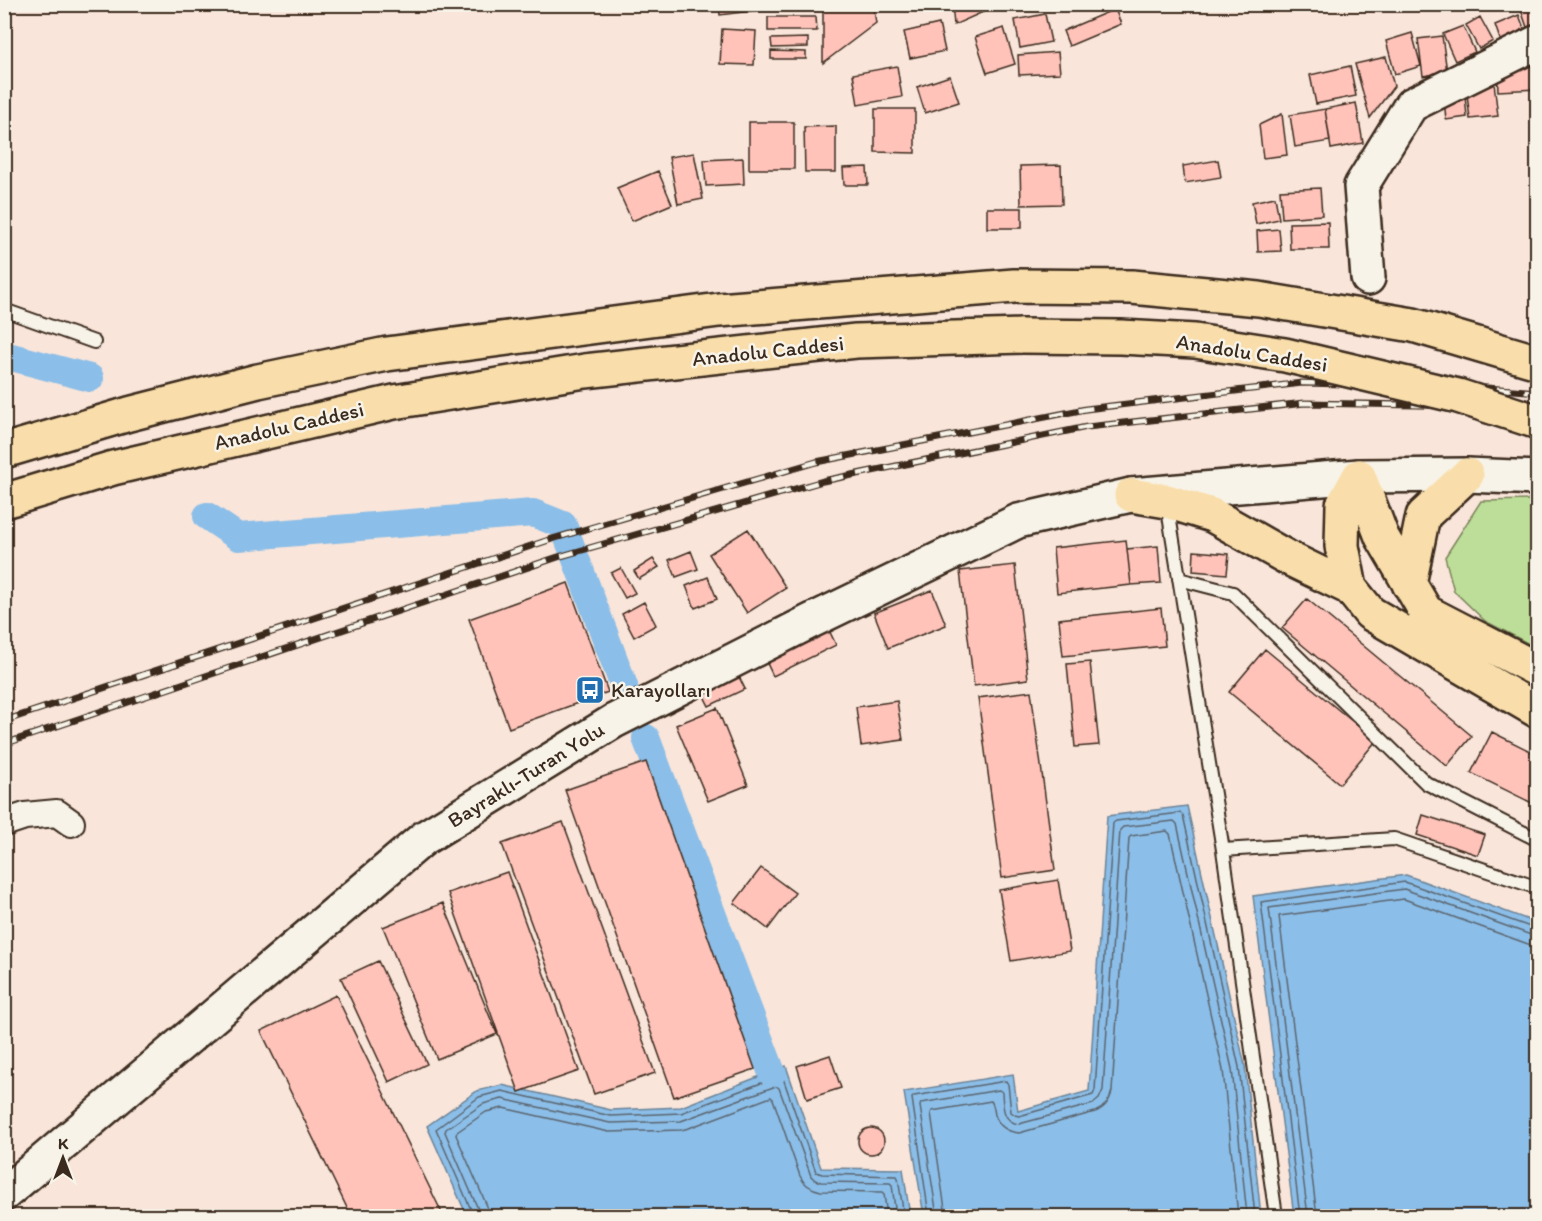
<svg xmlns="http://www.w3.org/2000/svg" width="1542" height="1221" viewBox="0 0 1542 1221" font-family="Itim,sans-serif">
	<style>
		.green { fill: #bcde98; stroke: #7c845b; stroke-width: 1.5 }
		.water { fill: #8bbee8; stroke: #6b8397; stroke-width: 1.5 }
		.lines { fill: none; stroke-linecap: round; stroke-linejoin: round }
		.shore { stroke: #5b656f; stroke-width: 1.5 }
		.canal { stroke: #8bbee8; stroke-width: 28 }
		.building { fill: #ffc3ba; stroke: #3b2a1e; stroke-width: 1.5 }
		.lane-casing { stroke: #3b2a1e; stroke-width: 16 }
		.street-casing { stroke: #3b2a1e; stroke-width: 30 }
		.secondary-casing { stroke: #3b2a1e; stroke-width: 38 }
		.highway-casing { stroke: #3b2a1e; stroke-width: 38 }
		.lane { stroke: #f7f3e8; stroke-width: 12 }
		.street { stroke: #f7f3e8; stroke-width: 26 }
		.secondary { stroke: #f7f3e8; stroke-width: 33 }
		.highway { stroke: #f9deab; stroke-width: 33 }
		.rail-casing { stroke: #3b2a1e; stroke-width: 7 }
		.rail { stroke: #f7f3e8; stroke-width: 4.5; stroke-dasharray: 14; stroke-linecap: butt }
		.highway-bridge-casing { stroke: #3b2a1e; stroke-width: 38; stroke-linecap: butt }
		.highway-bridge { stroke: #f9deab; stroke-width: 33 }
		.labels { text-anchor: middle; stroke-width: 5; stroke-linejoin: round; paint-order: stroke }
		.street-label { font-size: 21px; fill: #3b2a1e; stroke: #f7f3e8 }
		.poi-label { font-size: 21px; fill: #3b2a1e; stroke: #f7f3e8; text-anchor: start }
	</style>
	<rect width="100%" height="100%" fill="#f9e5da"/>
	<filter id="ink" filterUnits="userSpaceOnUse"><feTurbulence type="fractalNoise" baseFrequency=".0167" numOctaves="2"/><feDisplacementMap in="SourceGraphic" scale="12" xChannelSelector="R" yChannelSelector="G"/><feConvolveMatrix kernelMatrix="1 2 1 2 8 2 1 2 1" color-interpolation-filters="sRGB"/></filter>
	<g filter="url(#ink)">
		<path class="green" d="M1537,500H1538L1537,648L1485,621L1454,591L1445,557L1481,501Z"/>
		<path class="water" d="M1187,806L1245,1066L1261,1216H924L904,1092L1013,1074L1018,1111L1089,1091L1107,816Z
			M1406,875L1537,923V1216H1294L1253,896Z
			M786,1066L821,1168L903,1169L910,1216H467L427,1126L477,1091L502,1085L611,1110L681,1107Z"/>
		<g class="lines">
			<path class="shore" d="M472,1216V1212L436,1129L479,1097L502,1091L611,1116L681,1113L780,1076L783,1078L816,1172L822,1174L897,1176L898,1178L904,1216
				M480,1216L478,1209L445,1132L446,1129L483,1104L502,1099L610,1123L681,1121L776,1086L779,1088L811,1176L815,1180L821,1182L890,1183L892,1185L896,1216
				M489,1216L487,1206L456,1135L457,1132L486,1112L503,1108L609,1132L681,1130L689,1128L771,1097L773,1099L800,1176C804,1185 811,1189 821,1191L882,1192L884,1194L887,1216
				M929,1216L912,1098L914,1096L1006,1081L1008,1084L1011,1112L1015,1115L1019,1116L1093,1095L1095,1090L1113,823L1116,821L1180,813L1183,815L1239,1067L1255,1216
				M937,1216L920,1106L921,1103L999,1090L1002,1092C1003,1106 1002,1122 1019,1124L1093,1104L1099,1099L1103,1090L1120,830L1123,827L1174,821L1177,824L1232,1069L1247,1216
				M946,1216L931,1113L932,1111L991,1101C994,1105 994,1110 995,1115C999,1127 1008,1132 1019,1133L1095,1112C1105,1108 1110,1101 1112,1091L1129,838L1131,836L1167,831L1170,834L1223,1070L1238,1216
				M1300,1216L1261,902L1405,882L1533,928H1538
				M1308,1216L1269,908L1404,889L1531,935L1538,936
				M1317,1216L1279,916L1404,899L1528,944L1538,945"/>
			<path class="canal" d="M4,355L90,378
				M207,516L238,537L533,513L563,525L624,686
				M646,738L772,1073"/>
		</g>
		<path class="building" d="M719,4H805L720,15Z
			M861,4H873L876,23L823,63V9Z
			M952,4H1001L954,25Z
			M1519,4H1531L1538,23V30L1529,33Z
			M1115,9L1121,24L1069,46L1063,31Z
			M1045,14L1051,42L1020,48L1015,20Z
			M1519,15L1528,39L1503,48L1495,25Z
			M768,17H816L817,31H768Z
			M1480,17L1493,41L1479,49L1466,25Z
			M939,24L945,51L910,58L904,32Z
			M1463,26L1475,52L1455,61L1443,34Z
			M1004,28L1015,64L987,73L975,37Z
			M722,29L756,31L754,65L720,64Z
			M1412,33L1421,66L1395,74L1386,41Z
			M1442,36L1447,72L1423,76L1418,39Z
			M808,38V47L772,48L771,39Z
			M771,51L806,52V59H771Z
			M1058,52L1060,73L1019,75L1018,55Z
			M1386,57L1394,86L1370,118L1355,64Z
			M897,66L902,97L858,105L853,74Z
			M1350,66L1356,96L1316,104L1310,75Z
			M1537,66L1538,89L1498,91L1497,68Z
			M950,76L959,102L925,113L917,87Z
			M1494,83L1498,116L1470,119L1466,86Z
			M1465,96L1467,117L1446,120L1444,99Z
			M1356,103L1363,143L1331,149L1325,109Z
			M875,109H915V153L875,152Z
			M1325,109L1330,141L1295,147L1290,115Z
			M1282,114L1287,155L1263,158L1259,125Z
			M749,122H794V169H749Z
			M836,126V172H805L804,127Z
			M694,153L703,199L678,204L669,157Z
			M743,158L744,184L706,186L704,160Z
			M1218,160L1221,177L1185,183L1183,166Z
			M1061,165L1062,204L1021,205L1020,166Z
			M867,167L868,185H844L843,168Z
			M658,171L672,204L632,221L617,188Z
			M1320,188L1322,215L1282,218L1280,190Z
			M1275,197L1279,219L1256,224L1252,202Z
			M987,208H1022V228H987Z
			M1328,222L1329,249H1290L1289,223Z
			M1279,229L1281,251L1258,252L1257,231Z
			M748,529L786,588L747,613L709,554Z
			M1126,540L1131,585L1057,593L1053,548Z
			M1158,546L1161,583L1131,585L1127,549Z
			M691,551L698,569L676,577L669,560Z
			M1194,551L1229,554L1227,574L1193,571Z
			M653,559L659,567L639,579L634,571Z
			M1015,565L1028,679L974,686L960,571Z
			M621,568L635,593L625,598L611,573Z
			M708,577L717,599L695,608L686,586Z
			M568,583L608,692L509,728L469,619Z
			M932,590L946,625L888,648L874,613Z
			M1307,599L1472,736L1447,766L1282,628Z
			M644,602L656,625L634,637L622,614Z
			M1161,608L1165,646L1063,656L1059,619Z
			M828,628L836,645L773,676L765,659Z
			M1265,649L1376,741L1340,784L1229,692Z
			M1090,662L1099,745L1075,747L1067,664Z
			M736,671L745,689L709,706L700,688Z
			M1031,691L1055,870L1002,878L978,698Z
			M897,701L903,740L861,746L856,707Z
			M717,708L748,785L708,801L676,725Z
			M1492,732L1538,755V806L1471,773Z
			M646,762L755,1069L674,1097L565,790Z
			M1423,815L1485,835L1478,855L1417,835Z
			M563,822L655,1073L594,1094L502,844Z
			M761,868L795,893L768,929L734,903Z
			M507,872L579,1071L519,1092L448,893Z
			M1058,880L1070,951L1011,961L999,890Z
			M443,903L497,1034L437,1059L383,927Z
			M378,961L427,1064L389,1082L341,978Z
			M336,995L442,1213L434,1216H351L261,1031Z
			M830,1055L841,1088L807,1099L797,1066Z
			M858 1141a13 13 0 1 1 26 0a13 13 0 1 1-26 0Z"/>
		<g class="lines">
			<g class="lane-casing">
				<path id="lane" d="M4,310L94,342
					M1167,503L1223,850L1276,1216
					M1179,579L1233,593L1426,783L1538,840
					M1223,850L1394,839L1538,888"/>
			</g>
			<g class="street-casing">
				<path id="street" d="M4,823L25,816L57,813L71,823"/>
			</g>
			<g class="secondary-casing">
				<path id="secondary" d="M1368,278L1361,186L1411,105L1538,42
					M4,1194L424,838L614,721L811,621L1018,521L1131,495L1359,476L1467,475L1538,478"/>
			</g>
			<g class="highway-casing">
				<path id="highway" d="M4,451L129,414L258,381L387,354L719,310L1014,286L1132,287L1259,299L1413,325L1538,362
					M1359,476L1382,537L1426,612L1538,670
					M1131,495L1167,501L1212,515L1288,558L1350,588L1370,613L1538,711
					M4,501L113,468L394,402L585,371L856,341L1022,336
					M1409,584L1423,516L1467,475
					M1350,588L1342,546L1343,505L1359,476"/>
			</g>
			<use href="#lane" class="lane"/>
			<use href="#street" class="street"/>
			<use href="#secondary" class="secondary"/>
			<use href="#highway" class="highway"/>
			<g class="rail-casing">
				<path id="rail" d="M4,721L552,539L816,462L1086,409L1302,383L1474,387L1538,392
					M4,744L558,557L823,481L1087,427L1305,403L1472,406L1538,412"/>
			</g>
			<use href="#rail" class="rail"/>
			<g class="highway-bridge-casing">
				<path id="highway-bridge" d="M1022,336L1121,337L1195,341L1285,355L1458,396L1538,422"/>
			</g>
			<use href="#highway-bridge" class="highway-bridge"/>
		</g>
	</g>
	<defs>
		<g id="bus-square" transform="scale(1.5)"><rect x="-9" y="-9" width="18" height="18" rx="4" fill="#1f6fb2" stroke="#f7f3e8"/><path d="M-5-6H5V4H4V6H2V4H-2V6H-4V4H-5ZM-3.5-4V0h7V-4ZM-3.5 1.2v1.5H-2V1.2ZM2 1.2v1.5H3.5V1.2Z" fill="#fff"/></g>
	</defs>
	<g fill-rule="evenodd">
		<use href="#bus-square" x="590" y="690"/>
	</g>
	<g class="labels">
		<g class="street-label">
			<text transform="translate(768 351) rotate(-6)" y="7">Anadolu Caddesi</text>
			<text transform="translate(1252 353) rotate(9)" y="7">Anadolu Caddesi</text>
			<text transform="translate(289 426) rotate(-13)" y="7">Anadolu Caddesi</text>
			<text transform="translate(526 775) rotate(-32)" y="7">Bayraklı-Turan Yolu</text>
		</g>
		<g class="poi-label">
			<text x="611" y="697">Karayolları</text>
		</g>
	</g>
	<rect width="1542" height="1221" fill="none" stroke="#f7f3e8" stroke-width="24"/>
	<rect x="12" y="12" width="1518" height="1197" fill="none" stroke="#3b2a1e" stroke-width="2" filter="url(#ink)"/>
	<g transform="translate(63 1158)" stroke="#f7f3e8" stroke-width="4.5" paint-order="stroke">
	<path d="M0-4.5L10 22L0 15L-10 22Z" fill="#3b2a1e"/>
	<text y="-9" font-size="16" font-weight="bold" text-anchor="middle" fill="#3b2a1e">K</text>
	</g>
</svg>
